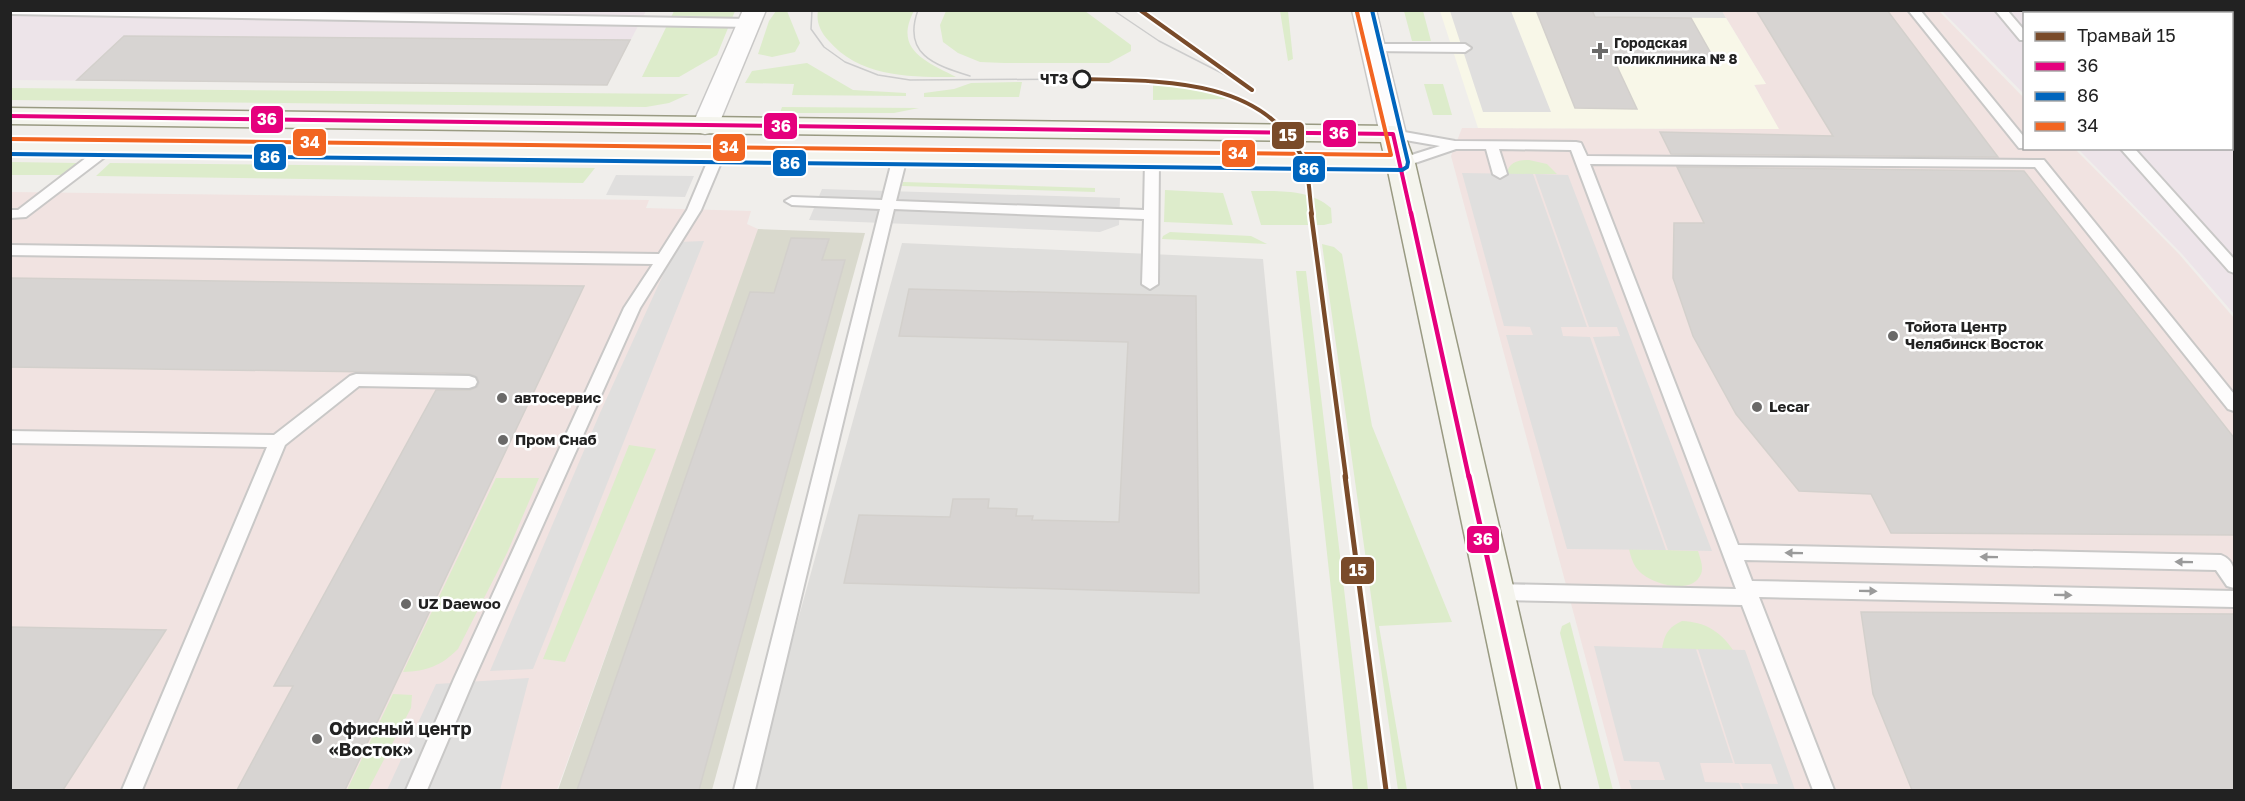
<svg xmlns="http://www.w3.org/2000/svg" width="2245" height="801" viewBox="0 0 2245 801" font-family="'Golos Text',sans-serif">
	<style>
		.residential { fill: #dfdedc }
		.commercial { fill: #f1e3e1 }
		.industrial { fill: #ede4e9 }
		.education { fill: #f8f7e8 }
		.construction { fill: #d9d9cd }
		.grass { fill: #ddeccb }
		.parking { fill: #e0dfde }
		.building { fill: #d7d4d2; stroke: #d3d0cc; stroke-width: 1.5 }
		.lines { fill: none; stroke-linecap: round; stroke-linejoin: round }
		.service-casing { stroke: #c9c8c7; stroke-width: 4 }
		.minor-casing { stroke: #c9c8c7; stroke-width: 3 }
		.tertiary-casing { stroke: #c9c8c7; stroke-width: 3 }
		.secondary-casing { stroke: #999a82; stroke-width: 3 }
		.service { fill: #fdfcfc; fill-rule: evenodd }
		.minor { fill: #fdfcfc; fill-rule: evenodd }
		.tertiary { fill: #fdfcfc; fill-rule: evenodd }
		.secondary { fill: #f4f4ed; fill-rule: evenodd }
		.tram { stroke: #ccc; stroke-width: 1.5 }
		.bus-1-far2-casing { stroke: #fff; stroke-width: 8 }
		.bus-1-far1-casing { stroke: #fff; stroke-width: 9 }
		.bus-1-casing { stroke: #fff; stroke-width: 10 }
		.bus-2-casing { stroke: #fff; stroke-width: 8 }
		.bus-3-casing { stroke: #fff; stroke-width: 8 }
		.bus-1-far2 { stroke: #e5007d; stroke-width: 4 }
		.bus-1-far1 { stroke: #e5007d; stroke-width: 4.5 }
		.bus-1 { stroke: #e5007d; stroke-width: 5 }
		.bus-2 { stroke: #0065bd; stroke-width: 4 }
		.bus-3 { stroke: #f26522; stroke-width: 4 }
		.tram-1-far2-casing { stroke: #fff; stroke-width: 8 }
		.tram-1-far1-casing { stroke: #fff; stroke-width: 9 }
		.tram-1-casing { stroke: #fff; stroke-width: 10 }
		.tram-1-far2 { stroke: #7a4b2a; stroke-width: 4 }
		.tram-1-far1 { stroke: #7a4b2a; stroke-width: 4.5 }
		.tram-1 { stroke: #7a4b2a; stroke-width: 5 }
		.oneway { fill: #9a9a9a }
		.poi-dot { fill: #6a6968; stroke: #fff; stroke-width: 2 }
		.stop-dot { fill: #fff; stroke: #222; stroke-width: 3 }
		.labels { text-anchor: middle; stroke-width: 5; stroke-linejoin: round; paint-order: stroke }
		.far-poi-label { font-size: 14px; font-weight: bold; fill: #222; stroke: #fff; text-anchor: start }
		.far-stop-label { font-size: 14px; font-weight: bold; fill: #222; stroke: #fff; text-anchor: end }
		.poi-label { font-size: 15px; font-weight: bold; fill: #222; stroke: #fff; text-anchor: start }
		.near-poi-label { font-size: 18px; font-weight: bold; fill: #222; stroke: #fff; text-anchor: start }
		.line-badge { stroke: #fff; stroke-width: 2 }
		.badge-label { font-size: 16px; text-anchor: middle; font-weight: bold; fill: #fff }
	</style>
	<rect width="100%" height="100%" fill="#f0eeeb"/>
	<path class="residential" d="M902,243L1263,259L1314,790H751Z"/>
	<path class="commercial" d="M1722,11H1939L2024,98V148L2075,149L2179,254L2234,318V790H1621L1451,156L1462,128L1778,129L1754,84H1766Z
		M11,192L649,200L646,208L751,211L747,224L758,229L755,242L557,790H11Z"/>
	<path class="industrial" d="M11,11H646L607,85L11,80Z
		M1942,11H2234V314L2182,254L2078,149L2232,148V14H2024V94Z"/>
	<path class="education" d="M1592,10L1595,17L1726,18L1766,84L1754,85L1779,129L1478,128L1440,11Z"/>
	<path class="construction" d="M758,229L865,233L712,790H558Z"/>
	<path class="grass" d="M674,11H735L717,55L679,77H642Z
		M776,11H787L800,43L795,52L772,57L758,54L769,21Z
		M818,11H914C893,50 927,62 956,77C910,77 860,78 828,40C820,31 816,21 818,11Z
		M946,11H1085L1131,45V51L1109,63H1004L980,62L958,53L943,42L940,25Z
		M1280,11H1288L1293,59L1288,61Z
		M1404,11H1423L1431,41H1412Z
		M807,63L853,90L906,93V96L792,95L794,84L745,83L752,71Z
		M1022,82L1019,97H924V93L954,89L971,83Z
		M1424,84H1443L1452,115H1433Z
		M1153,85L1194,88L1229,99L1153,100Z
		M11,88L689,94L669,103L646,107L11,100Z
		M782,107L919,108L894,113H780Z
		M1529,160L1547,164L1557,174H1507C1508,162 1519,160 1529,160Z
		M11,162L77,163L64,175H11Z
		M110,163L595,168L583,183L96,176Z
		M903,182L1095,188V192L902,186Z
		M1165,190L1223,193L1233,225L1164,222Z
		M1251,191C1278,191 1310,189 1331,208L1332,223L1324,225H1261Z
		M1170,232L1251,236L1267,244L1162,239L1163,236Z
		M1322,244L1334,247L1342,254L1372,426L1452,622L1379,626L1407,790H1398Z
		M1296,271H1306L1368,790H1353Z
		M629,445L656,449L565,662L543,659Z
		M496,478H539L507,553L458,649C441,666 427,671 403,672Z
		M1629,549L1698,551C1700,558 1704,567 1701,574C1692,596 1651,584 1639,571C1633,565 1631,557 1629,549Z
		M1682,621C1705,622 1720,631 1733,650L1662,649C1665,633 1668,628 1682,621Z
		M1570,622L1613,790H1600L1560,633L1562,626Z
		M393,694L412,695L411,708L368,790H347Z"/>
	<path class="parking" d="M1450,11H1511L1551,112H1483Z
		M1592,11H1722L1726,18L1595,17Z
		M1462,173L1533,174L1587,327H1561L1563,336L1590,337L1666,550L1567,549L1506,335H1533L1530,327L1504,326Z
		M1535,174L1568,175L1712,551L1668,550L1593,337L1620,336L1617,327H1589Z
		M616,175L694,176L685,197L606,195Z
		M822,189L1120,198L1119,225L1100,232L809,220Z
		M704,241L533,669L490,671L600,413L678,242Z
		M1594,646L1696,649L1733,763H1700L1705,782L1739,783L1742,790H1632L1629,780H1665L1659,762L1624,761Z
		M1698,649L1745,650L1795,790H1744L1741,783L1778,784L1771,764H1735Z
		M529,678L500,790H387L436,684Z"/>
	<path class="building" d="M1536,10H1592L1595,17L1691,18L1717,64L1615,62L1637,109L1575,108Z
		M1756,10H1887L1998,157L1671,154L1660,132L1833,136Z
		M124,36L630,40L607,85L77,80Z
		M1677,167L2024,171L2235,439V535L1891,533L1871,494L1799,491L1736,414L1693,336L1673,278L1674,223H1704Z
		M791,238L829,239L822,260H845L699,790H577L750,292L774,293Z
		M10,278L584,286L345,790H237L293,686H274L436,390H470L477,387L479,383L477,377L469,374L445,373L10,367Z
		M909,289L1196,296L1199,593L844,583L859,515L950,517L953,499H989L988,508L1017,509L1016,516H1033L1032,520L1119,522L1128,342L899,336Z
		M1861,612L2235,614V790H1912L1873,694Z
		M10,627L166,630L63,790H10Z"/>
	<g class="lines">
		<g class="service-casing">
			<path id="service" d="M10,10H195L750,19L756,23L750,27L10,14Z
				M1908,10H1920L2024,137L2026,148H2019Z
				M1995,10H2007L2024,30V40H2020Z
				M1373,44H1465L1471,48L1465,52L1369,51V45Z
				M1393,130L1455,141L1576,142L1581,143L1587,156L2044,160L2234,394V411L2228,409L2035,167L1590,164L1738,545L2221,555C2236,561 2235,574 2234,588L2227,586L2216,570L1744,560L1752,581L2234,591V607L1759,597L1834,790H1813L1742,605L1496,600L1489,598L1487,592L1489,586L1496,584L1736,589L1571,150L1499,149L1507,174L1500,178L1493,174L1486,149H1456L1406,166H1396L1394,163L1396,160L1440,146L1388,137L1386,134L1388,131Z
				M109,143L114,144L116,147L114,150L26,217L10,218V210H18L104,144Z
				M2120,148H2134L2234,259V273L2229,271Z
				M718,149L725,153L701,210L640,308L474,679L427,790H406L454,679L624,308L653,264L10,255V245L659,254L687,210L711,153Z
				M900,153L907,157L896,201L1144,210L1145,160L1147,157H1157L1159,160L1158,284L1150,289L1142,284L1144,219L894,209L755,790H734L880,209L792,205L785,201L792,197L882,200L893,157Z
				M356,374L469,376L475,378L477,382L475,386L469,388L359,386L285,445L142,790H122L267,447L10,443V431L274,435L350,376Z"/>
		</g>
		<g class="minor-casing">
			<path id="minor" d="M743,10H766L718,126L714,132L705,134L696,132L692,126Z"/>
		</g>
		<g class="tertiary-casing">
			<path id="tertiary" d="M1352,10H1376L1406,134L1402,140L1393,142L1384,140L1380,134Z"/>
		</g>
		<g class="secondary-casing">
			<path id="secondary" d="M10,108L1393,126L1402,128L1415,163L1560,790H1518L1388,171L10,154V138L1384,155L1381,142L10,124Z"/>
		</g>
		<use href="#service" class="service"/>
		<use href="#minor" class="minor"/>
		<use href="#tertiary" class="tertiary"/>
		<use href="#secondary" class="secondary"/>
		<path class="tram" d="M812,10L811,29L824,47L845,62L878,75L910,80L1082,79
			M918,10C902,54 934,65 970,76
			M1113,10L1159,41L1245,85"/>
		<g class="bus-1-far2-casing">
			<path id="bus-1-far2" d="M10,116L1393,134L1411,214"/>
		</g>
		<g class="bus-1-far1-casing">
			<path id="bus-1-far1" d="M1411,213L1469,478"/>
		</g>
		<g class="bus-1-casing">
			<path id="bus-1" d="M1469,476L1539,790"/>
		</g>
		<g class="bus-2-casing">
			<path id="bus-2" d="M10,154L1402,170L1407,167L1408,162L1372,10"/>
		</g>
		<g class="bus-3-casing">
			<path id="bus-3" d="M10,139L1391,155L1357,12"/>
		</g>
		<use href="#bus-1-far2" class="bus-1-far2"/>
		<use href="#bus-1-far1" class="bus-1-far1"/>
		<use href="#bus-1" class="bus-1"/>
		<use href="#bus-2" class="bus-2"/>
		<use href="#bus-3" class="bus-3"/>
		<g class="tram-1-far2-casing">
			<path id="tram-1-far2" d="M1140,10L1252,90
				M1082,79C1158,81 1260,77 1301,155C1310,172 1309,196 1312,214"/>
		</g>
		<g class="tram-1-far1-casing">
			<path id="tram-1-far1" d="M1311,213L1346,478"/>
		</g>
		<g class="tram-1-casing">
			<path id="tram-1" d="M1345,476L1386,790"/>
		</g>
		<use href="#tram-1-far2" class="tram-1-far2"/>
		<use href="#tram-1-far1" class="tram-1-far1"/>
		<use href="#tram-1" class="tram-1"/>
	</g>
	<defs><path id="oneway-solid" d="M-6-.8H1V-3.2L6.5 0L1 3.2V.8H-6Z" transform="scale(1.5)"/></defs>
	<g class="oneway">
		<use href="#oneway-solid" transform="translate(1794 553) rotate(-179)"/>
		<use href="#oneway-solid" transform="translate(1989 557) rotate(-179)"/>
		<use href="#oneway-solid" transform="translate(2184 562) rotate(-179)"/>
		<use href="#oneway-solid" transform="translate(1868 591) rotate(1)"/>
		<use href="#oneway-solid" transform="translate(2063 595) rotate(1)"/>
	</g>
	<g class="poi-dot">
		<path d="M1597 42h6v6h6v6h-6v6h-6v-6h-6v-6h6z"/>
		<circle cx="1893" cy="336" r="6"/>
		<circle cx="502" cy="398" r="6"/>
		<circle cx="1757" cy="407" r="6"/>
		<circle cx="503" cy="440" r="6"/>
		<circle cx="406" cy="604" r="6"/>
		<circle cx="317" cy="739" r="6"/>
	</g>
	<circle class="stop-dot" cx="1082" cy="79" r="8"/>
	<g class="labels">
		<g class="far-poi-label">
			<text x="1614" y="48">Городская<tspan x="1614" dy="16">поликлиника № 8</tspan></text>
		</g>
		<g class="far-stop-label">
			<text x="1068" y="84">ЧТЗ</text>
		</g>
		<g class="poi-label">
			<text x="1905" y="332">Тойота Центр<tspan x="1905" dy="17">Челябинск Восток</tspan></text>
			<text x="514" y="403">автосервис</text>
			<text x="1769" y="412">Lecar</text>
			<text x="515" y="445">Пром Снаб</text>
			<text x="418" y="609">UZ Daewoo</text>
		</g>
		<g class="near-poi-label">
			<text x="329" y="735">Офисный центр<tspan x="329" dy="21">«Восток»</tspan></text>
		</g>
	</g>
	<g class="line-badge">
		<rect x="250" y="105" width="34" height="29" rx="6" fill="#e5007d"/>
		<rect x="763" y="112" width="35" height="28" rx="6" fill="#e5007d"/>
		<rect x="1322" y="119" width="35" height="29" rx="6" fill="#e5007d"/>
		<rect x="1271" y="121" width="34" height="29" rx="6" fill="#7a4b2a"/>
		<rect x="292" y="128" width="35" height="29" rx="6" fill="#f26522"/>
		<rect x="712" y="133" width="34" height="29" rx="6" fill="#f26522"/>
		<rect x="1221" y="139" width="35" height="29" rx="6" fill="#f26522"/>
		<rect x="253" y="143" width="34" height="28" rx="6" fill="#0065bd"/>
		<rect x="772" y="149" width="35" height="28" rx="6" fill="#0065bd"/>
		<rect x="1292" y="155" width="34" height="28" rx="6" fill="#0065bd"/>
		<rect x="1466" y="525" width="34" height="29" rx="6" fill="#e5007d"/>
		<rect x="1340" y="556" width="35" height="29" rx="6" fill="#7a4b2a"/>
	</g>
	<g class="badge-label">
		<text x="267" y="125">36</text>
		<text x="781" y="132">36</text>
		<text x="1339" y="139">36</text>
		<text x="1288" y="141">15</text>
		<text x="310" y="148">34</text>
		<text x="729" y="153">34</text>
		<text x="1238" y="159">34</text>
		<text x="270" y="163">86</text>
		<text x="790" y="169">86</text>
		<text x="1309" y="175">86</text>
		<text x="1483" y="545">36</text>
		<text x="1358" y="576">15</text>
	</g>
	<rect width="2245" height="801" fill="none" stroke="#222222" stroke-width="24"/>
	<rect x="2023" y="12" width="210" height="138" fill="#ffffff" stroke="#a7a7a7" stroke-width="1.5"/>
	<rect x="2035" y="32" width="30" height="9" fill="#7a4b2a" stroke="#a7a7a7" stroke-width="1.5"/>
	<text x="2077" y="42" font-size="18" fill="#222222">Трамвай 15</text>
	<rect x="2035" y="62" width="30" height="9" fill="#e5007d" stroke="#a7a7a7" stroke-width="1.5"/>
	<text x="2077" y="72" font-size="18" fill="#222222">36</text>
	<rect x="2035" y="92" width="30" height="9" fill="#0065bd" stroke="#a7a7a7" stroke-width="1.5"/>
	<text x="2077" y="102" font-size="18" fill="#222222">86</text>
	<rect x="2035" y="122" width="30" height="9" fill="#f26522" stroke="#a7a7a7" stroke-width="1.5"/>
	<text x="2077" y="132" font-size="18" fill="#222222">34</text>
</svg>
